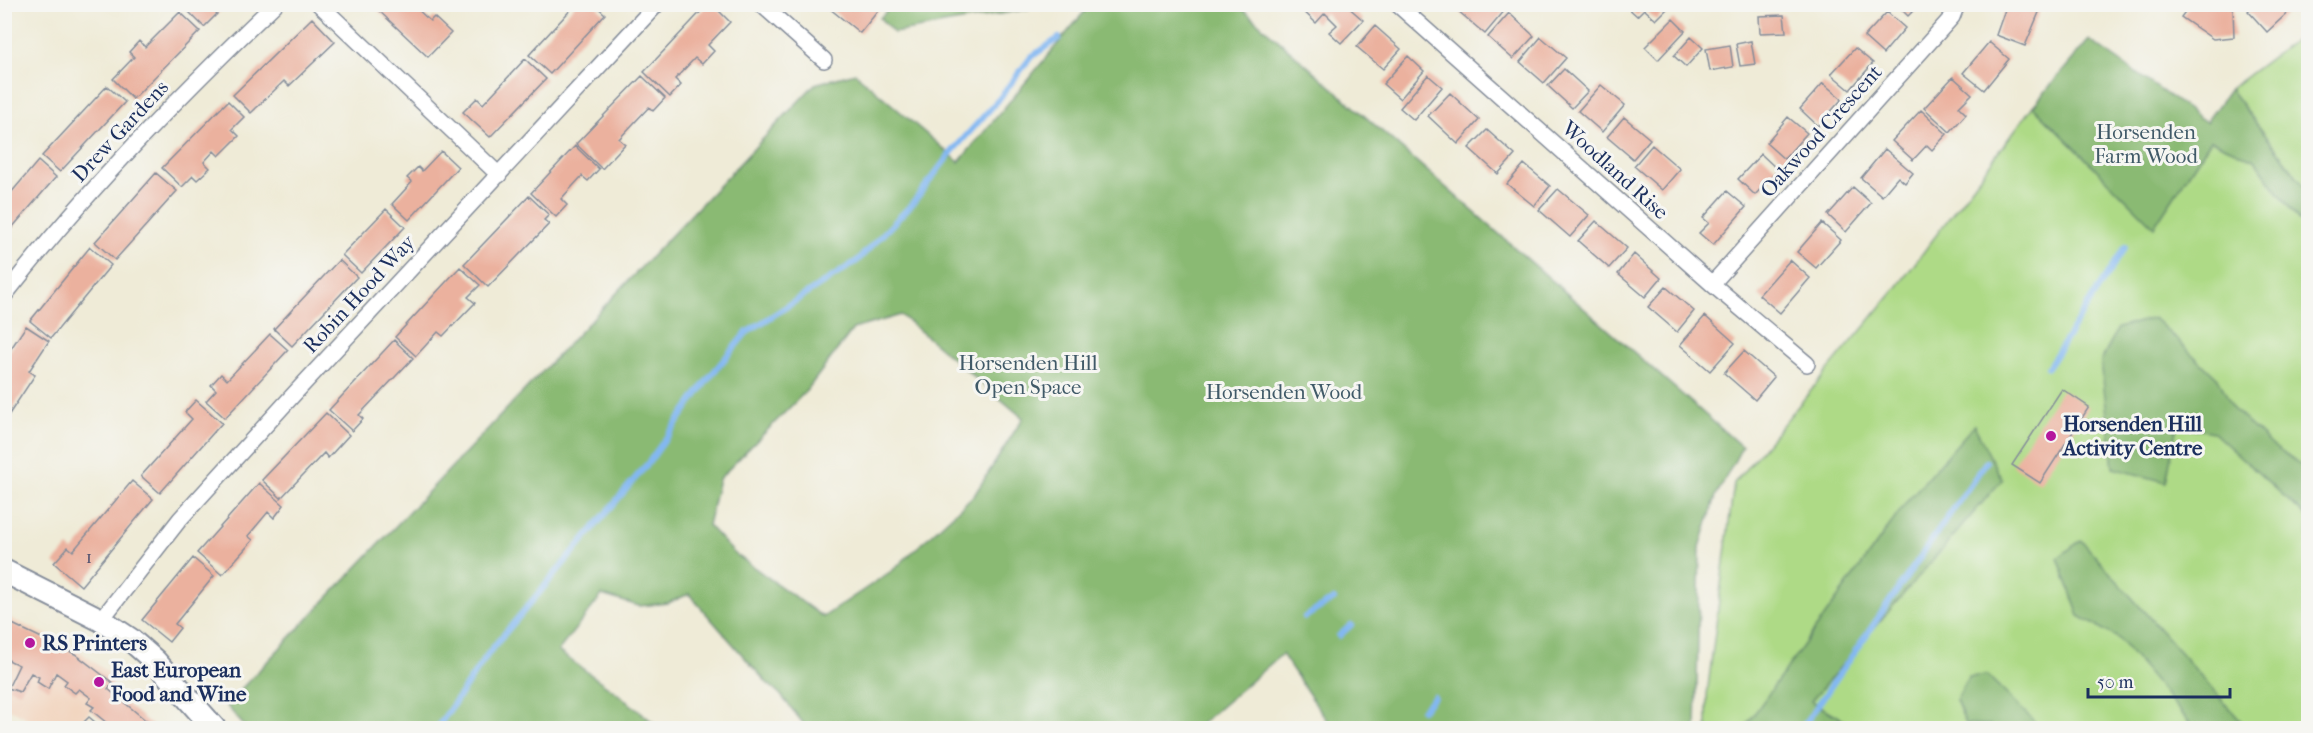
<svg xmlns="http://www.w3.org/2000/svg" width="2313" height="733" viewBox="0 0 2313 733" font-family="'IM FELL French Canon',serif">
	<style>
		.built { fill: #f2d4be }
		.green { fill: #aeda86; stroke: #648472; stroke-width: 1.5 }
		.forest { fill: #8aba73; stroke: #527468; stroke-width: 1.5; fill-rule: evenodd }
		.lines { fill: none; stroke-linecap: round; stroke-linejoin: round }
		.stream { stroke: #83b8f2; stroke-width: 6 }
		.building { fill: #ebb19e }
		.street-casing { stroke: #858d9a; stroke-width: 18 }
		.secondary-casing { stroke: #858d9a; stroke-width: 26 }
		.street { stroke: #fff; stroke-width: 15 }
		.secondary { stroke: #fff; stroke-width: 22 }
		.poi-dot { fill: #b5179e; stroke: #f6f6f2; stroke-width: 2 }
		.labels { text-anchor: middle; stroke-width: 6; stroke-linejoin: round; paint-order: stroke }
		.number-label { font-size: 18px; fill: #4f506e }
		.street-label { font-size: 21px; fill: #1b2f5e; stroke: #f6f6f2 }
		.park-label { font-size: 21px; fill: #405a68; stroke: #f6f6f2 }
		.poi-label { font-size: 21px; font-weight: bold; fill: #1b2f5e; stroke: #f6f6f2; text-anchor: start }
	</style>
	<rect width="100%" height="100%" fill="#f6f6f2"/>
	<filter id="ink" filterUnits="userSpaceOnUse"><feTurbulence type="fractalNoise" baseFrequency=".0167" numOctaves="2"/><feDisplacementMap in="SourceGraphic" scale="12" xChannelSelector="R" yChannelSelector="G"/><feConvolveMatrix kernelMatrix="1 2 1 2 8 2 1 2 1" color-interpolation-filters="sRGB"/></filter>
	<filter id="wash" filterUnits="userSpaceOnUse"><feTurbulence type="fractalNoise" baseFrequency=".008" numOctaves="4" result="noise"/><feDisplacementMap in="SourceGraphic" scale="24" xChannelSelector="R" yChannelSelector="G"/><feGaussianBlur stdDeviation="1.35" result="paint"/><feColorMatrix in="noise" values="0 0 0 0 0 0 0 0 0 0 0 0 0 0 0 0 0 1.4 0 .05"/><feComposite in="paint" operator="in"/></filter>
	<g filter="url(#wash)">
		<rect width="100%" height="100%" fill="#efebd7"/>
		<path class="built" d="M4,615L77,649L116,679L82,720L91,728H40L22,715L5,707Z"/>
		<path class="green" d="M2308,30V191L2230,89Z
			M2033,106L2154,226L2211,140L2255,160L2308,233V728H1707V695L1734,483L1898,286Z"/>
		<path class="forest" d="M894,4H1032V5L1028,9L894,33L880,18Z
			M1090,5H1238L1742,447L1716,496L1700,547L1696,728H1332L1282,654L1196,728H807L780,694L767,683L689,594L668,603L639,606L602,595L558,651L618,694L660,728H246L226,705L815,84L855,73L959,162ZM901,315L1023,418L975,494L893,570L823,617L734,553L708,525L719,479L807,390L853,329Z
			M2089,40L2206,122L2230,89L2308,191V233L2255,160L2211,140L2154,227L2033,106Z
			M2154,318L2219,380L2234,410L2273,446L2308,470V518L2213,432L2177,425L2166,482L2113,468L2101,361L2118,328Z
			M1974,425L2002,480L1811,701L1857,728H1744L1908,500Z
			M2081,540L2247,728H2194L2118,638L2079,616L2058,558Z
			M1987,675L2041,728H1993L1990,725L1966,724L1956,700L1969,677Z"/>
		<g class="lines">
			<path class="stream" d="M2048,367L2125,247
				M1305,617L1334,599
				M1339,636L1351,625
				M1422,710L1434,697
				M437,728L490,651L649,462L708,379L746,333L857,261L912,204L950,154L999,99L1031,57L1059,38
				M1802,728L1986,462"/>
		</g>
		<g id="blocks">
			<path class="building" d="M186,4H227L204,27L184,7Z
				M381,4H412L430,21L434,17L451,33L428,57L377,9Z
				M576,4H594L605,14L550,74L529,55Z
				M708,4H712L730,22L708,45L714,51L702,64L695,58L675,79L681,85L670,97L644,72Z
				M824,4H879L882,6L860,33Z
				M1760,4H1787V7L1760,8Z
				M1896,4H1920L1908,16Z
				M2007,4H2025L2040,10L2025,46L1996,35Z
				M2254,4H2297L2267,32L2248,11Z
				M1305,5H1346L1363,20L1341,43L1329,32L1337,25L1325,13L1316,23L1299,7Z
				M1462,5H1500L1506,9L1485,34L1457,10Z
				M1625,5H1671L1656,20L1644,9L1637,16Z
				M2190,5H2227L2233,9L2234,37L2213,39L2181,17Z
				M180,12L200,31L133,99L113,79L134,57L129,52L139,41L145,47Z
				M1887,12L1905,28L1883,54L1864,37Z
				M1509,13L1534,36L1513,59L1488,37Z
				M1784,15L1786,32L1760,33L1759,16Z
				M312,18L335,42L289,86L284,81L251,113L233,95Z
				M1673,19L1685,31L1658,60L1645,47Z
				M1375,26L1401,49L1383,69L1357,47Z
				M1541,37L1566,58L1544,83L1520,62Z
				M1691,37L1703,48L1686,67L1674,56Z
				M1751,41L1755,64L1740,66L1736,44Z
				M1989,42L2009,59L1984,90L1963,73Z
				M1730,45L1733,67L1710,71L1706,49Z
				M1855,48L1873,63L1850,90L1831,74Z
				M1408,56L1424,71L1400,99L1383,84Z
				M525,59L546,79L490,137L463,112L477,98L483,104Z
				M1564,69L1588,91L1572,108L1548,86Z
				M1428,75L1442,87L1414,120L1400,108Z
				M642,76L665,98L653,111L649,107L619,139L625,144L602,169L576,144Z
				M1953,77L1972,94L1959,107L1966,114L1950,132L1924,108Z
				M1823,83L1842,99L1818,126L1800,109Z
				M1601,85L1625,105L1602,132L1578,111Z
				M107,86L125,102L60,172L42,156Z
				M1450,93L1479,120L1458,144L1428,116Z
				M228,101L244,117L232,129L239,136L219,156L214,151L204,162L210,168L197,180L193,176L182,187L162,168Z
				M1921,110L1947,134L1932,150L1927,145L1913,160L1892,141Z
				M1624,117L1650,139L1633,159L1607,137Z
				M1788,117L1807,133L1784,159L1766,143Z
				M1487,130L1515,155L1498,174L1469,148Z
				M1652,145L1680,169L1662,190L1634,166Z
				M575,146L599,169L588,181L582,176L561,199L567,205L556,217L531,193Z
				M1885,149L1913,173L1905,183L1898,177L1882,196L1861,178Z
				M441,151L458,167L409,220L392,204L412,182L407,178L418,167L422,171Z
				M1761,154L1778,170L1755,195L1738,179Z
				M38,161L56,177L4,237V201Z
				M1524,164L1550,186L1534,206L1507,184Z
				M156,173L177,191L115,260L95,242Z
				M1853,187L1871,203L1846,232L1828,215Z
				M1558,189L1589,215L1570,237L1539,210Z
				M1727,191L1746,207L1713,245L1699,233L1709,223L1703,218Z
				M529,196L549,215L544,220L549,224L488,287L464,264Z
				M386,209L405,227L361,273L342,255Z
				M1596,221L1627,248L1609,268L1578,241Z
				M1822,223L1841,240L1816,268L1797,252Z
				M90,247L111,265L51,338L30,321Z
				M1634,254L1661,278L1645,297L1618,274Z
				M339,260L357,277L292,346L274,329Z
				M1790,260L1810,278L1780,313L1759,295Z
				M460,267L480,285L468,297L475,303L443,336L438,332L416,356L395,337Z
				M1666,287L1694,311L1677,332L1648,307Z
				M1705,316L1735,343L1710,371L1680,345Z
				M26,326L49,341L29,371L35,375L4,422V359Z
				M270,334L288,350L225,418L206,401L216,390L211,385L221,374L227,380Z
				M394,340L413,358L359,415L363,419L352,431L329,410Z
				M1744,351L1774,377L1755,400L1724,373Z
				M2062,389L2089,407L2040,483L2012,465Z
				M196,400L222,423L160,493L141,476L192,419L185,412Z
				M326,413L349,435L328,458L324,453L281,498L262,480Z
				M132,481L153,499L81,586L54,563L68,547L73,551Z
				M259,483L284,505L274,518L268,512L248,536L253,540L222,575L197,553Z
				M193,558L214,576L175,624L180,628L169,642L142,620Z
				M4,620L75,654L113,683L108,689L155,728H113L91,710L94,707L87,703L91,698L79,689L75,693L64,685L67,681L56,673L48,689L37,682L39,677L31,673L20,692L8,688L19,665L4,658Z
				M89,717L102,728H78Z"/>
		</g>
	</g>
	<g filter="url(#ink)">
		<use href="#blocks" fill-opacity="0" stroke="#858d9a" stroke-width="1.5"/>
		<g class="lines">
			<g class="street-casing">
				<path id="street" d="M319,4L499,175
					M761,4L824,60
					M1397,4L1712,284L1807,364
					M1712,284L1952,17L1957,4
					M4,296C86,191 179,96 275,4
					M101,620L180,519L295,393L657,4"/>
			</g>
			<g class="secondary-casing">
				<path id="secondary" d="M4,571L101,620L131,640L155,661L214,728"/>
			</g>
			<use href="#street" class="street"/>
			<use href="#secondary" class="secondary"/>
		</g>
	</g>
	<g class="poi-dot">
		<circle cx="2051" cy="436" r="6"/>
		<circle cx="30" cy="643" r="6"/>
		<circle cx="99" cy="682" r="6"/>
	</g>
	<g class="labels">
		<g class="number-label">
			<text x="89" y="563">1</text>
		</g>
		<g class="street-label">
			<text transform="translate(120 131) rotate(-47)" y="7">Drew Gardens</text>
			<text transform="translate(1821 131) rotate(-48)" y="7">Oakwood Crescent</text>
			<text transform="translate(1615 170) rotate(42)" y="7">Woodland Rise</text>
			<text transform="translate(359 294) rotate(-47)" y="7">Robin Hood Way</text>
		</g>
		<g class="park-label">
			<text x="2146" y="139">Horsenden<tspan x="2146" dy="24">Farm Wood</tspan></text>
			<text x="1028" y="370">Horsenden Hill<tspan x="1028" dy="24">Open Space</tspan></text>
			<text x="1284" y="399">Horsenden Wood</text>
		</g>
		<g class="poi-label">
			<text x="2063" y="431">Horsenden Hill<tspan x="2063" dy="24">Activity Centre</tspan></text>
			<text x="42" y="650">RS Printers</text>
			<text x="111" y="677">East European<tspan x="111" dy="24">Food and Wine</tspan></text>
		</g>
	</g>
	<rect width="2313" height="733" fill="none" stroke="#f6f6f2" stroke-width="24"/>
	<path d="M2088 688v9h142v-9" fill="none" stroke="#1b2f5e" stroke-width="3"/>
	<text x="2097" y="688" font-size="18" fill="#1b2f5e" stroke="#f6f6f2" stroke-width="4.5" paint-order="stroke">50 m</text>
</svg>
